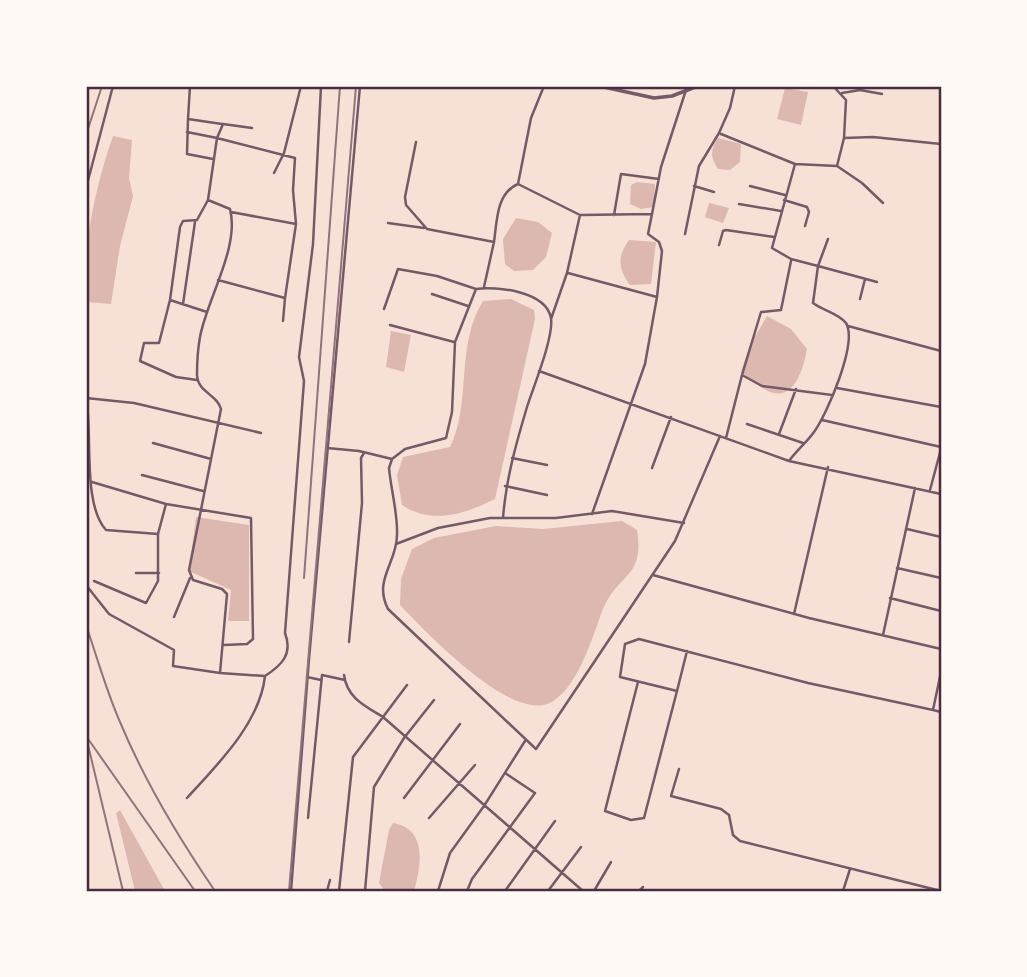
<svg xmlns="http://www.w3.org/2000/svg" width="1027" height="977" viewBox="0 0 1027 977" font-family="'Noto Serif',serif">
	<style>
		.water { fill: #dcb8b0 }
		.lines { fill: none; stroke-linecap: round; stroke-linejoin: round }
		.minor { stroke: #755966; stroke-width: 2.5 }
		.tertiary { stroke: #755966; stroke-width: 3.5 }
		.rail { stroke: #8f747c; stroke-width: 2 }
		.neatline { fill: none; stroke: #4a2c40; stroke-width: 2.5 }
	</style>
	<rect width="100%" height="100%" fill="#f7e1d7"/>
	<path class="water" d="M785,88L808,92L801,125L777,119Z
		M113,136L132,140L129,178L133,196L120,246L111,304L86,302C82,246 95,188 113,136Z
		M718,138L741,144L740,162L730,170L718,169C710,157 710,150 718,138Z
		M637,182L655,184L654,207L641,209L630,204L631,185Z
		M709,203L729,208L723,223L705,217Z
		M516,218L538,222L552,233L546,257L533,270L514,271L505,264L503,239Z
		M629,240L656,242L651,284L630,285C618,268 617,257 629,240Z
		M511,299L534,310L535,319L495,499C465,514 432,525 402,505L397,475L403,457L450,447C472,402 455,346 483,301Z
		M767,316L791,329L807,349C804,365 796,398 774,393C763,391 750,378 741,372L749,347Z
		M391,331L411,335L404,372L386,367Z
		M196,517L249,525V621H228L231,590L189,571Z
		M622,521L637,530C645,578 618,573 603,609C593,635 577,693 547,704C507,718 426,632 400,605L401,579L412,549L434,538L496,526L543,529Z
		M120,810L165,891H135L116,813Z
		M393,823C428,829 421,866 414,891H385L379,883L389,830Z"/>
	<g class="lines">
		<path class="minor" d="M190,86L188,119L222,124
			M544,86L531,118L518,184L580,215L567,273L551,319
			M842,93L860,90L882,94
			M188,119L187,154L213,159
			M187,132L217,138L223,124L252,128
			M721,134L795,164
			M844,138L873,137L941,144
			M416,142L405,197L406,205L427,229L494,242L484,287
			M837,166L862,183L883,203
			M274,173L284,153L301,86
			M694,186L714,192
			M750,186L785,195
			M86,188L113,86
			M784,200L807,207L809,212L805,226
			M739,204L781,211
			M231,212L296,224
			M581,215L652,214L661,167L686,90
			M614,215L621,174L659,179
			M388,223L424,228
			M685,234L699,166L719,133L730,108L735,86
			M828,239L818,266L877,282
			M494,242C497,222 496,193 518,184
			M719,245L723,231L726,230L774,237
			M791,261L781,310L761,312L742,375L762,386L832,395
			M568,273L657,297L662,251L659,242L648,234L652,214
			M218,280L285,298L283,321
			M432,294L468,306
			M860,299L865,279
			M170,300L159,343H144L140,361L176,377L197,380
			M183,304L195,222
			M384,309L398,269L437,276L476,289
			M207,312L170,300L180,227L183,221L197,220L208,200
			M390,325L454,342
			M848,326L941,351
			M539,371L789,461L941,494
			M837,388L941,407
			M86,398C93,432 82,504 106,530L158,534L166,504
			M86,398L134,403L261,433
			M822,420L941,447
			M747,424L803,443
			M779,434L796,389
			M726,438L742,375
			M153,443L211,459
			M327,448L359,451L392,459
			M512,458L547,465
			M789,461C797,450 807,442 814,432C827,414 858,343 846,323C840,314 822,310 813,303L818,266L791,259L772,248L795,164L837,166L844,138L846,100L833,86
			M652,468L671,417
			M142,475L203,491
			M92,482L166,504L251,518L253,639L247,644L224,645
			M505,486L547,495
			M930,490L941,449
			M592,514L645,364L657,297
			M503,518C506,479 516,444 527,407C533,388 554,337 551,318C546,291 496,286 476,289L455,342L452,412L446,438L405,449L392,459L389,468C391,490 398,514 397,535C397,563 373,580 388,609L536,749L675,541L720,436
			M907,529L941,537
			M396,544L438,528L490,518H556L612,511L684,523
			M897,568L941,578
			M136,573H159
			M653,575L809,618L941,649
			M94,581L146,603L158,581V534
			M86,585L109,614L174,650L173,666L220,673
			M890,598L941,611
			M794,614L828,467
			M174,617L190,578
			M883,635L915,488
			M349,642L362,503L361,458L364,453
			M941,672L933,710L941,712
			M344,675C347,698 365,706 383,717L583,891
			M265,676C282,665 293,654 285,633L304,381L299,357L313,244L321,86
			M307,677L321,680
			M638,682L605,811L631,820L644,818L677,691L620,677L625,644L639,639L808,683L933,710
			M677,691L687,651
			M679,769L671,796L721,809L729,815L733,835L740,841L941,891
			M187,798C217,765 260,723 265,676L220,673L227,594L222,589L193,580L189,570L221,409C217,394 198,393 197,375C197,363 198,348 200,337C207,299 240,247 230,209L208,200L217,138L295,158L293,190L296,224L285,298
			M404,798L460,724
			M308,818L322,675L345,680
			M429,818L475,765
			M291,891L309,659L360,86
			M327,891L330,880
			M339,891L353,757L407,685
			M365,891L374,787L404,738L434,700
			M438,891L450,853L484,806L525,741
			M467,891L472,879L535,793L505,773
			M505,891L555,821
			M548,891L581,847
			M594,891L611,862
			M639,891L643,887
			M843,891L850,869"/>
		<path class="tertiary" d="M599,86L654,98L672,96L698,86"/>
		<path class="rail" d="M86,135L102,86
			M304,578L340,86
			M86,625C97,657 106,690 120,722C145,782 178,837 215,891
			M86,736L195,891
			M88,745L123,891
			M289,891L356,86"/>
	</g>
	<rect width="1027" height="977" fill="none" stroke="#fffaf5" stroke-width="175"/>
	<rect x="88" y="88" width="852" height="802" class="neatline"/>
</svg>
